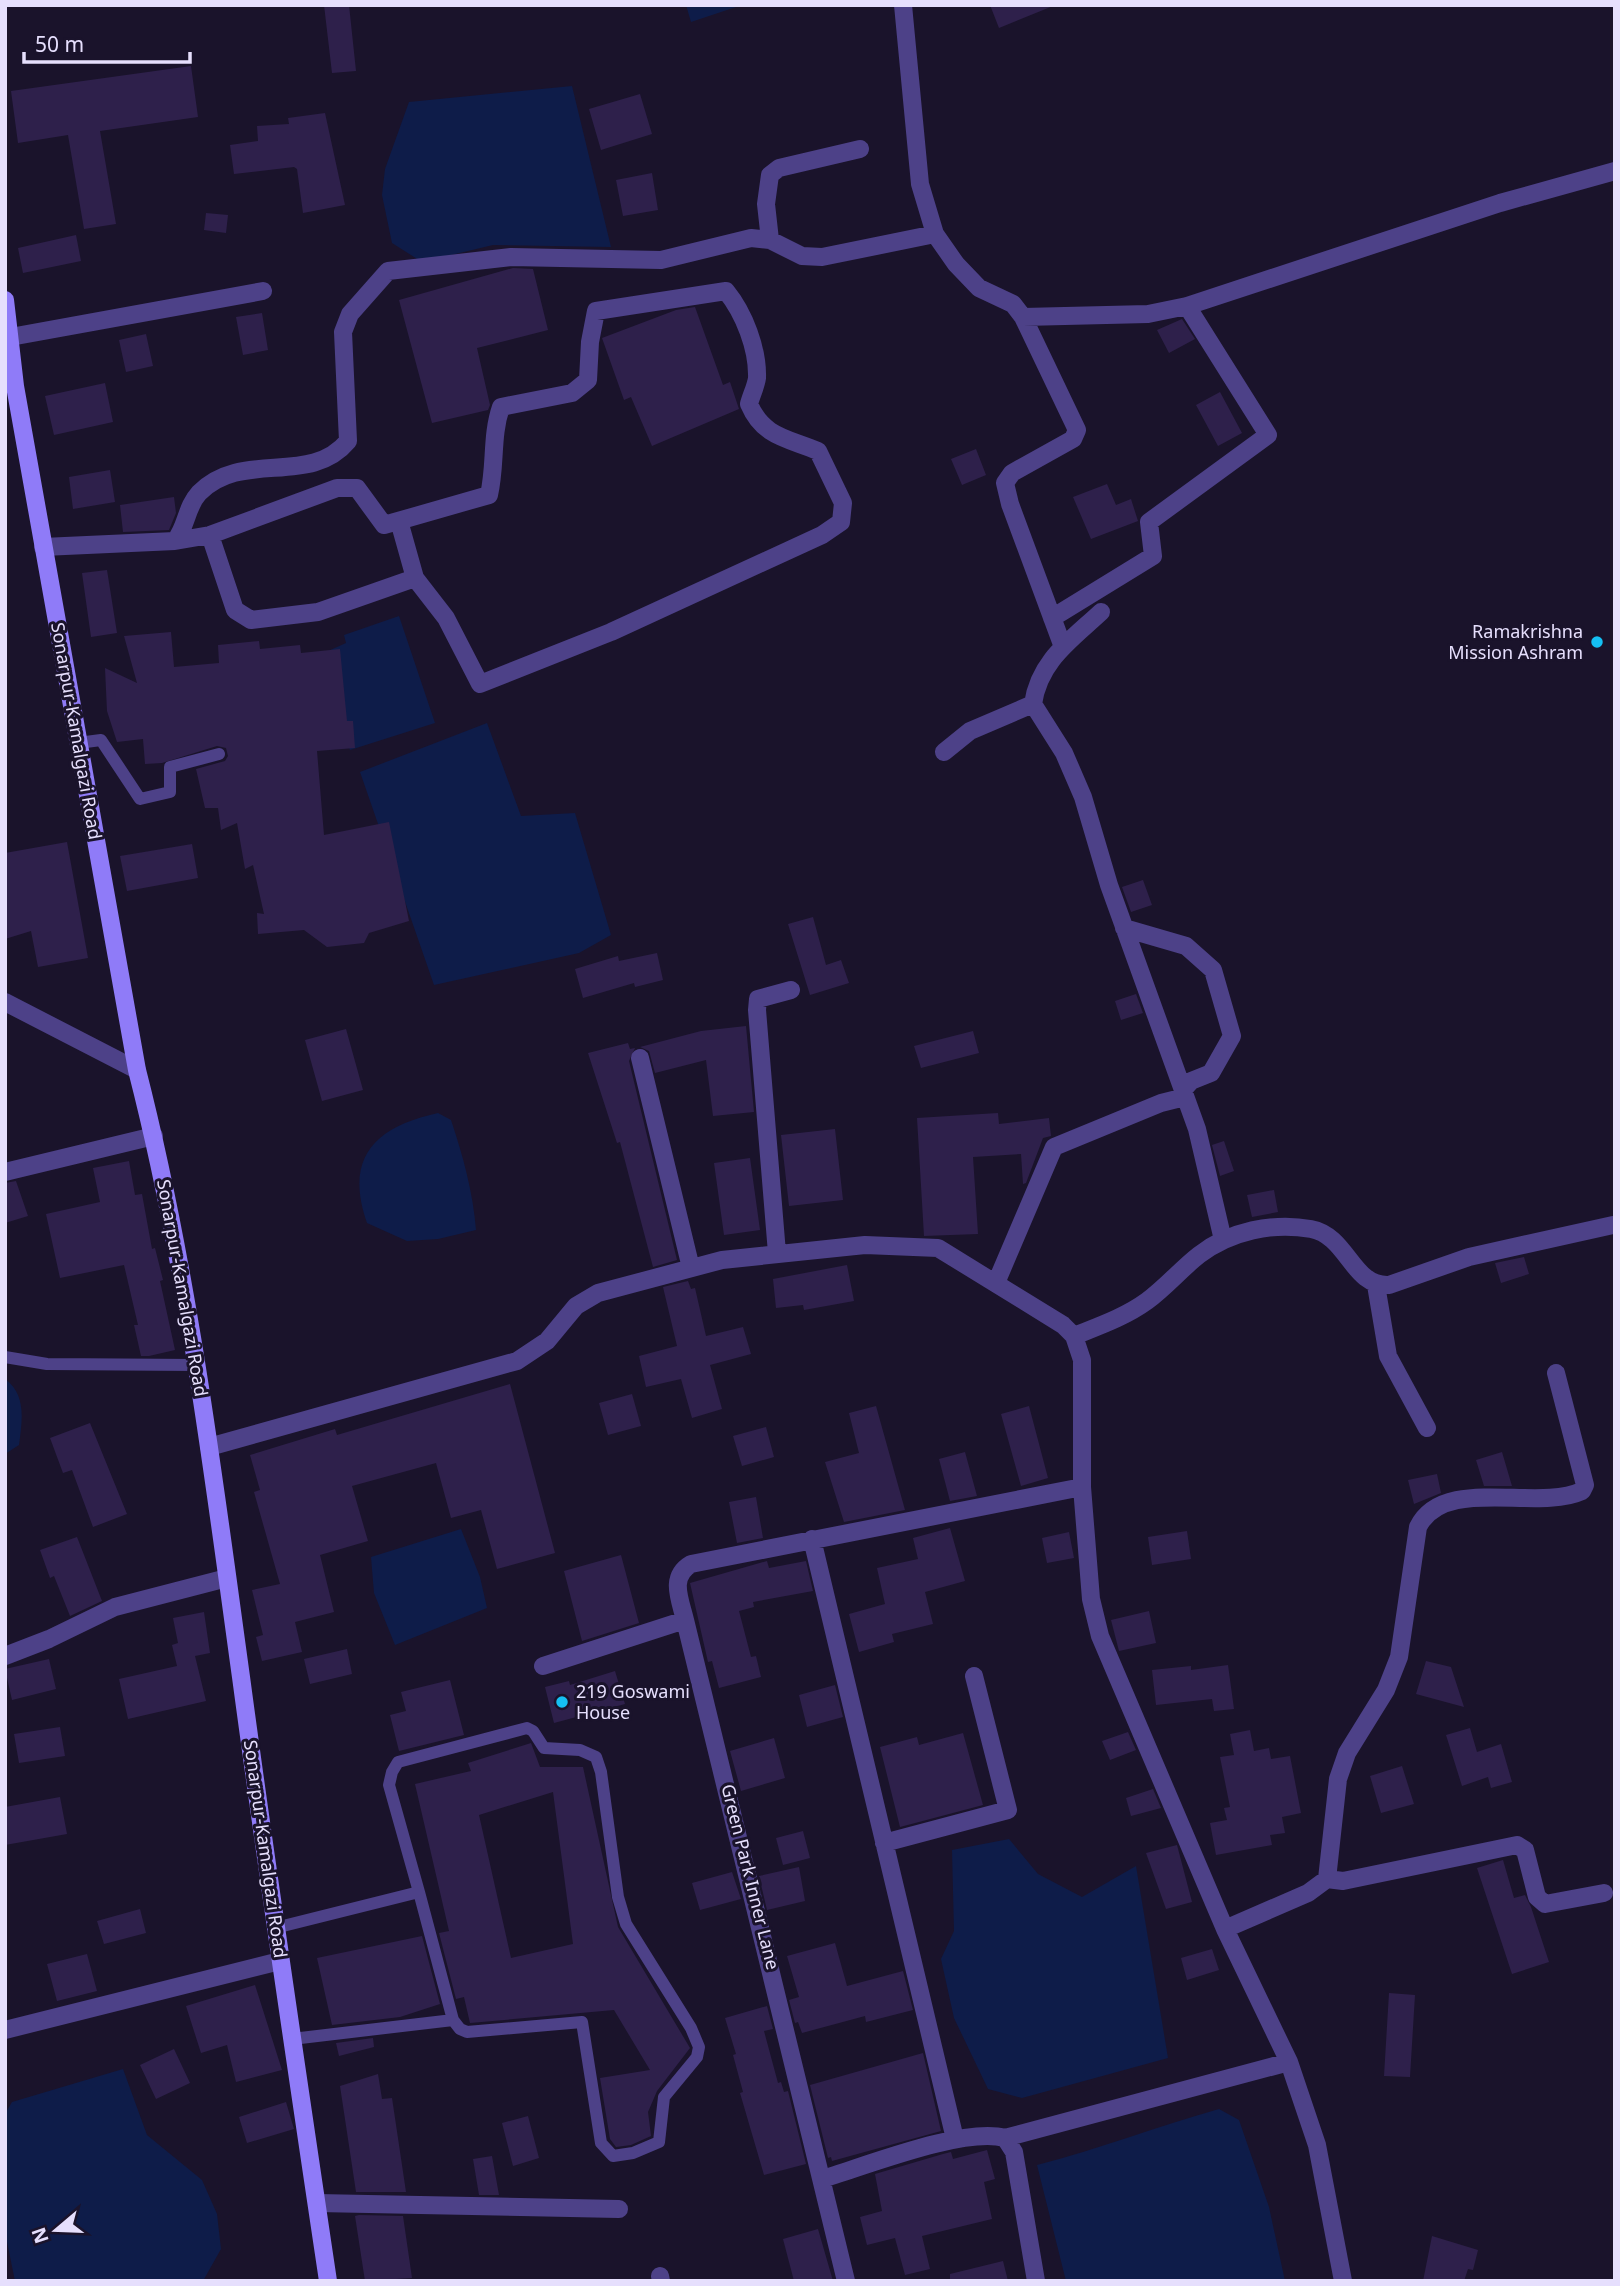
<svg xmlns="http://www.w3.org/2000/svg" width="1620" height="2286" viewBox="0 0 1620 2286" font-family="'Noto Sans',sans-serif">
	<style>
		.water { fill: #0e1c49 }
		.building { fill: #2e204b; fill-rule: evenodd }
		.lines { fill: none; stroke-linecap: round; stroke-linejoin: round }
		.service { stroke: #4d4188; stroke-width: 12 }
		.minor { stroke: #4d4188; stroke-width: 18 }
		.secondary { stroke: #8f7bf8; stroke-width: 18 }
		.poi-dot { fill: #15bff3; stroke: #1a132b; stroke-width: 2.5 }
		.labels { text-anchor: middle; stroke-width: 6; stroke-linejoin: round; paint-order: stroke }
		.poi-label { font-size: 18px; fill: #e6dffd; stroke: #1a132b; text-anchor: end }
		.street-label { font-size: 18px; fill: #e6dffd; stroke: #1a132b }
	</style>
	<rect width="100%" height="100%" fill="#1a132b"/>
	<path class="water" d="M686,5H742L691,22Z
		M572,86L611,247L493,245L422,262L392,243L382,195L385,169L409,102Z
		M399,616L435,723L350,750L317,656L346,643L344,635Z
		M487,723L521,816L575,813L611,935L579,953L434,985L360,772Z
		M438,1113L451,1120C463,1156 473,1192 476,1230L438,1239L407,1241L367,1223C344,1157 375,1127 438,1113Z
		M5,1379C27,1395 22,1421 19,1445L5,1454Z
		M461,1529L480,1577L487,1608L395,1645L374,1593L371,1557Z
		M1009,1839L1038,1874L1082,1897L1136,1866L1168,2058L1022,2098L988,2089L954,2018L941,1959L954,1931L952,1850Z
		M123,2069L147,2135L202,2180L217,2214L221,2249L203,2281H15L5,2232V2114L12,2102Z
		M1219,2109L1239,2120L1269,2207L1285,2281H1066L1037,2165C1099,2149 1158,2126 1219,2109Z"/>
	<path class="building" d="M324,5H349L356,71L332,73Z
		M990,5H1053V6L999,28Z
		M191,66L198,117L100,131L116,224L84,229L68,135L18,143L11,91Z
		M640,94L652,134L601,150L589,109Z
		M325,113L345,205L303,213L297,169L294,167L234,174L230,145L258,141L257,126L289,124L288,118Z
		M652,173L658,210L623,216L616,180Z
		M206,213L228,215L226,233L204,230Z
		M76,235L81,261L23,273L18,248Z
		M513,268L533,269L548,330L477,348L490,405L488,410L432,423L399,300Z
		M695,307L723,385L730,382L739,409L652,446L631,397L624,400L602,338L676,310Z
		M262,313L268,350L243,355L236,317Z
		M1182,319L1195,339L1169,353L1157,330Z
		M146,334L153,366L126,372L119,340Z
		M105,383L113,422L54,435L45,396Z
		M1220,392L1242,433L1218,446L1196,405Z
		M976,449L986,475L962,485L951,459Z
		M110,470L115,502L73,509L69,477Z
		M1107,484L1116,505L1131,499L1138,521L1091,539L1073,497Z
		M174,497L176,513L169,530L123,532L120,505Z
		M107,570L117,633L91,637L82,573Z
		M171,632L174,667L219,663L218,645L259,641L260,649L300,645L301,653L340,649L347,721H353L355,748L317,751L324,835L389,822L409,921L369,933L364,943L327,947L304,930L258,934L257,913L264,914L253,865L245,869L237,823L221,830L218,808H205L196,769L225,761L228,756L226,748L217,746L162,763L145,764L143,739L117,742L107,711L105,668L137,683L124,636Z
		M67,842L88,958L38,967L31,931L5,939V853Z
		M192,844L198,878L127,891L120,856Z
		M1143,880L1152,905L1131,912L1122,887Z
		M813,917L826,965L841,960L849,983L810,995L788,924Z
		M657,953L663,980L635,987L634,983L583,998L575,969L618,956L619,961Z
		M1136,994L1143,1013L1121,1020L1115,1001Z
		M746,1026L754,1112L713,1116L706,1060L655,1073L649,1051L640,1047L701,1031Z
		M346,1029L363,1090L322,1101L305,1040Z
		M973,1031L979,1053L921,1068L914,1046Z
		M628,1043L630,1049L635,1048L629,1061L677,1260L653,1267L620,1142L617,1143L588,1053Z
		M998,1113L999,1124L1049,1118L1051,1136L1043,1138L1026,1183L1023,1184L1021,1154L973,1157L978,1234L924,1236L917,1118Z
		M835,1129L843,1200L789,1206L781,1135Z
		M1224,1141L1234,1171L1220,1176L1212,1145Z
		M750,1158L760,1230L724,1235L714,1163Z
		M129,1161L135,1195L142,1194L152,1249L155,1248L163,1280L160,1281L175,1350L149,1356H141L134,1325H138L124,1265L60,1278L46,1214L100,1202L93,1168Z
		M16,1181L28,1216L5,1223V1183Z
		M1274,1190L1278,1212L1252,1217L1247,1195Z
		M1524,1257L1529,1274L1501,1283L1495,1263Z
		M847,1265L854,1301L804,1310L803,1305L776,1308L773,1279Z
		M688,1281L691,1289L695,1288L706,1336L743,1327L751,1354L710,1365L722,1409L692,1418L681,1379L646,1387L639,1356L677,1346L663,1287Z
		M510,1384L555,1553L497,1569L481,1510L451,1518L436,1463L352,1486L368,1541L320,1555L334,1612L295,1622L302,1652L262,1661L256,1637L263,1635L252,1590L280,1584L254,1492L260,1490L250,1455L335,1429L337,1435Z
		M632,1394L641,1426L608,1435L599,1403Z
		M876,1406L905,1510L844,1522L825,1462L859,1453L849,1413Z
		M1029,1406L1048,1478L1021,1486L1001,1414Z
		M90,1423L127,1514L93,1527L72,1470L63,1473L50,1438Z
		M766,1427L774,1457L742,1466L733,1436Z
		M965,1452L977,1496L950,1501L939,1459Z
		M1502,1452L1512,1486H1484L1476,1460Z
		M1437,1474L1441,1493L1414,1504L1408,1480Z
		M756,1497L763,1538L737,1543L729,1502Z
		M950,1528L965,1581L925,1592L933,1624L892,1634L894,1642L859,1652L849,1614L885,1604L877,1568L918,1559L913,1538Z
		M1187,1531L1191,1559L1152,1565L1148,1537Z
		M1069,1532L1074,1558L1047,1563L1042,1538Z
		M77,1537L102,1601L70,1616L54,1576L50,1578L40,1550Z
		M621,1555L639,1623L582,1641L564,1571Z
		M767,1561L769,1568L806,1561L813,1591L753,1602L754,1607L739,1611L751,1657L756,1656L761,1677L719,1688L712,1661L708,1662L690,1583Z
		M1149,1611L1156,1643L1119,1651L1111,1620Z
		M204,1612L210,1653L195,1656L206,1701L128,1719L119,1679L177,1666L172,1645L178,1643L173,1618Z
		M347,1649L352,1674L310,1684L304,1659Z
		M49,1659L56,1689L12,1700L5,1669Z
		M1426,1661L1451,1667L1464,1707L1416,1694Z
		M1228,1665L1234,1709L1214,1711L1212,1699L1156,1705L1152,1670L1191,1666V1670Z
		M615,1671L625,1704L554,1723L545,1687L569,1681L570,1685Z
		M450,1680L464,1735L399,1751L390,1715L406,1711L401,1692Z
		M835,1685L843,1717L807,1727L799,1695Z
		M60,1727L65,1756L19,1763L14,1734Z
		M1470,1728L1477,1752L1501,1744L1512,1782L1491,1788L1488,1777L1462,1786L1446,1735Z
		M1250,1730L1254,1751L1269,1748L1271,1759L1290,1756L1301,1813L1282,1817L1285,1833L1270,1835L1272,1845L1216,1855L1210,1823L1227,1820L1224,1808L1230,1807L1220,1757L1234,1755L1230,1734Z
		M1128,1732L1136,1750L1110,1760L1102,1741Z
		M963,1733L983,1805L900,1827L880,1747L917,1737L919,1745Z
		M774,1738L785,1778L741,1791L730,1751Z
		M531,1743L540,1767H583L618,1927L690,2048L657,2091L648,2112L651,2136L631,2145L616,2147L610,2139L600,2078L650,2070L614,2010L470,2023L464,1997L456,1999L439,1933L449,1931L415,1784L471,1771L468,1763ZM553,1792L573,1944L511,1958L479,1815Z
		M1402,1766L1414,1804L1381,1813L1370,1776Z
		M1153,1789L1161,1808L1131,1816L1126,1798Z
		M60,1797L67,1834L5,1845V1807Z
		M803,1831L810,1858L783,1865L776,1838Z
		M1177,1845L1192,1902L1166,1909L1146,1853Z
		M1503,1860L1514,1898L1525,1895L1531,1907L1549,1962L1512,1974L1477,1868Z
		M799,1867L805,1901L767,1910L759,1876Z
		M732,1872L741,1899L700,1910L692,1883Z
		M140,1909L146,1933L104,1944L97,1921Z
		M422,1936L440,2004L400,2017L332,2025L317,1958Z
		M835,1943L847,1986L903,1971L913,2010L866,2022L865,2016L802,2033L798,2022L795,2023L789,2000L799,1997L787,1956Z
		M1212,1949L1219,1970L1187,1980L1181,1958Z
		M87,1954L97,1991L57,2001L47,1964Z
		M255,1985L282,2070L236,2082L227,2045L201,2053L186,2006Z
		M1389,1993L1415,1995L1410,2077L1384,2076Z
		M767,2006L773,2029L764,2031L778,2083L781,2082L784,2092L788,2091L806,2164L764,2175L740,2093L743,2092L733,2055L736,2054L725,2018Z
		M373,2038L374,2047L339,2056L336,2043Z
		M174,2049L190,2083L156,2099L140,2065Z
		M923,2053L941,2131L832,2161L831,2157L828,2158L810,2085Z
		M378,2074L382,2099L392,2098L406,2192H356L340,2086Z
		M286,2102L294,2129L247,2143L239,2117Z
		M528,2116L539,2158L513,2166L502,2123Z
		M987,2150L995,2179L984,2182L992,2219L922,2236L930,2269L905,2275L895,2238L867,2245L860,2217L882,2211L875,2174L943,2154L951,2152L953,2159Z
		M492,2156L499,2195H479L473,2159Z
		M359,2215L403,2216L412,2278L365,2281L355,2216Z
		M818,2229L833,2281H794L783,2239Z
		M1432,2236L1478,2250L1473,2270L1468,2269L1464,2281H1423Z
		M1003,2261L1008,2281H950V2274Z"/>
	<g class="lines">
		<path class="service" d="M78,743L101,740L140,799L170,792V767L219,754
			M5,1357L47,1364L196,1365
			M419,1892L453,2020
			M275,1928L419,1892L389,1785L392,1772L398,1762L527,1728L533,1731L544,1748L580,1750L596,1757L601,1772L618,1897L626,1924L691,2028L699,2047L697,2057L664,2097L659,2142L633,2153L613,2156L601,2143L582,2022L467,2032L460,2029L453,2020L292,2039"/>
		<path class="minor" d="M903,5L920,184L935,234L956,264L979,288L1013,304L1023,317L1148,314L1187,306L1500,203L1615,171
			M770,240L766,204L770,175L779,168L860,149
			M1023,317L1077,430L1073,439L1012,473L1005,483L1010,504L1063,647
			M5,338L263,291
			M399,521L415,578
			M175,541L210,535L337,488H357L384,525L489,495C496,465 491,436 501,407L572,393L588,380L590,342L596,311L726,291C744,313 758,349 757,378C756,386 751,396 749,404C763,437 787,438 818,451L843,503L841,522L822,535L611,632L480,684L446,618L415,578L318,612L251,620L235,610L210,535
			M43,547L175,541C187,526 186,507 199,493C242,449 310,487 348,441L343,332L350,314L388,271L511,257L661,260L751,238L770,240L802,256L822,257L935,234
			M1101,612C1071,640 1039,661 1033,704L1064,753L1083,797L1109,885L1197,1129L1223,1240
			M1052,618L1153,556L1149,522L1268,435L1187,306
			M944,752L970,731L1033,704
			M1124,928L1186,946L1213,970L1232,1036L1211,1073L1191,1081L1183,1090
			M5,1002L137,1070
			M640,1058L691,1268
			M5,1172L154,1136
			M777,1253L757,1010L758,999L791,990
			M996,1283L1054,1147L1161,1103L1185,1097
			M1376,1285L1388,1356L1427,1428
			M1074,1336C1099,1326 1125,1317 1147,1301C1166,1287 1181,1269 1199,1255C1230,1231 1273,1222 1311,1229C1348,1236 1352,1287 1389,1285L1469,1257L1613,1225
			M209,1447L517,1361L547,1341L576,1306L598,1293L722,1260L865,1245L938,1248L1063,1325L1074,1336L1082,1360V1487L1091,1599L1100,1636L1225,1929L1289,2062L1317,2145L1343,2281
			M812,1539L955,2139
			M685,1620C680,1599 669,1577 691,1564L1082,1487
			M5,1656L49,1639L115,1607L227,1578
			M543,1666L685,1620L846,2281
			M884,1843L1008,1810L974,1676
			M1327,1879L1343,1881L1517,1845L1525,1850L1537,1897L1545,1904L1604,1893
			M1225,1929L1308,1893L1327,1879L1338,1779L1347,1753L1386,1690L1399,1657L1418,1527C1444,1475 1536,1512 1582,1491L1585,1485L1556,1373
			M5,2030L280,1961
			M1005,2138L1289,2062
			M822,2179C866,2166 963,2127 1005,2138L1014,2152L1036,2281
			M317,2203L619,2209
			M660,2276L661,2281"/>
		<path class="secondary" d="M5,300L15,386L137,1070C188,1269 213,1474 241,1677C268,1879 298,2080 328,2281"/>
	</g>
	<g class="poi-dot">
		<circle cx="1597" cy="642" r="7"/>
		<circle cx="562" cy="1702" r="7"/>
	</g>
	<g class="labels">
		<g class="poi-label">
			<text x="1583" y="638">Ramakrishna<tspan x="1583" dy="21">Mission Ashram</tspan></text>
			<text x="576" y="1698" text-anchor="start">219 Goswami<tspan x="576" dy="21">House</tspan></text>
		</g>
		<g class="street-label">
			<text transform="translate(76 731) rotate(80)" y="6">Sonarpur-Kamalgazi Road</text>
			<text transform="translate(182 1288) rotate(80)" y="6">Sonarpur-Kamalgazi Road</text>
			<text transform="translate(265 1849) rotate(82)" y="6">Sonarpur-Kamalgazi Road</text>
			<text transform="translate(750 1877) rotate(76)" y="6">Green Park Inner Lane</text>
		</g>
	</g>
	<rect width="1620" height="2286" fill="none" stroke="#e6dffd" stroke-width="14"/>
	<g transform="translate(56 2230) rotate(251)" stroke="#1a132b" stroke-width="5" paint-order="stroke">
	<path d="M0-5L12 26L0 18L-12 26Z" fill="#e6dffd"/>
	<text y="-10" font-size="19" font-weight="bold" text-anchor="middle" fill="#e6dffd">N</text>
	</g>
	<path d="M24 52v10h166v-10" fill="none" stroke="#e6dffd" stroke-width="3.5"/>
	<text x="35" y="52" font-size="21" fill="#e6dffd" stroke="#1a132b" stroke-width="5" paint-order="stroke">50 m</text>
</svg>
